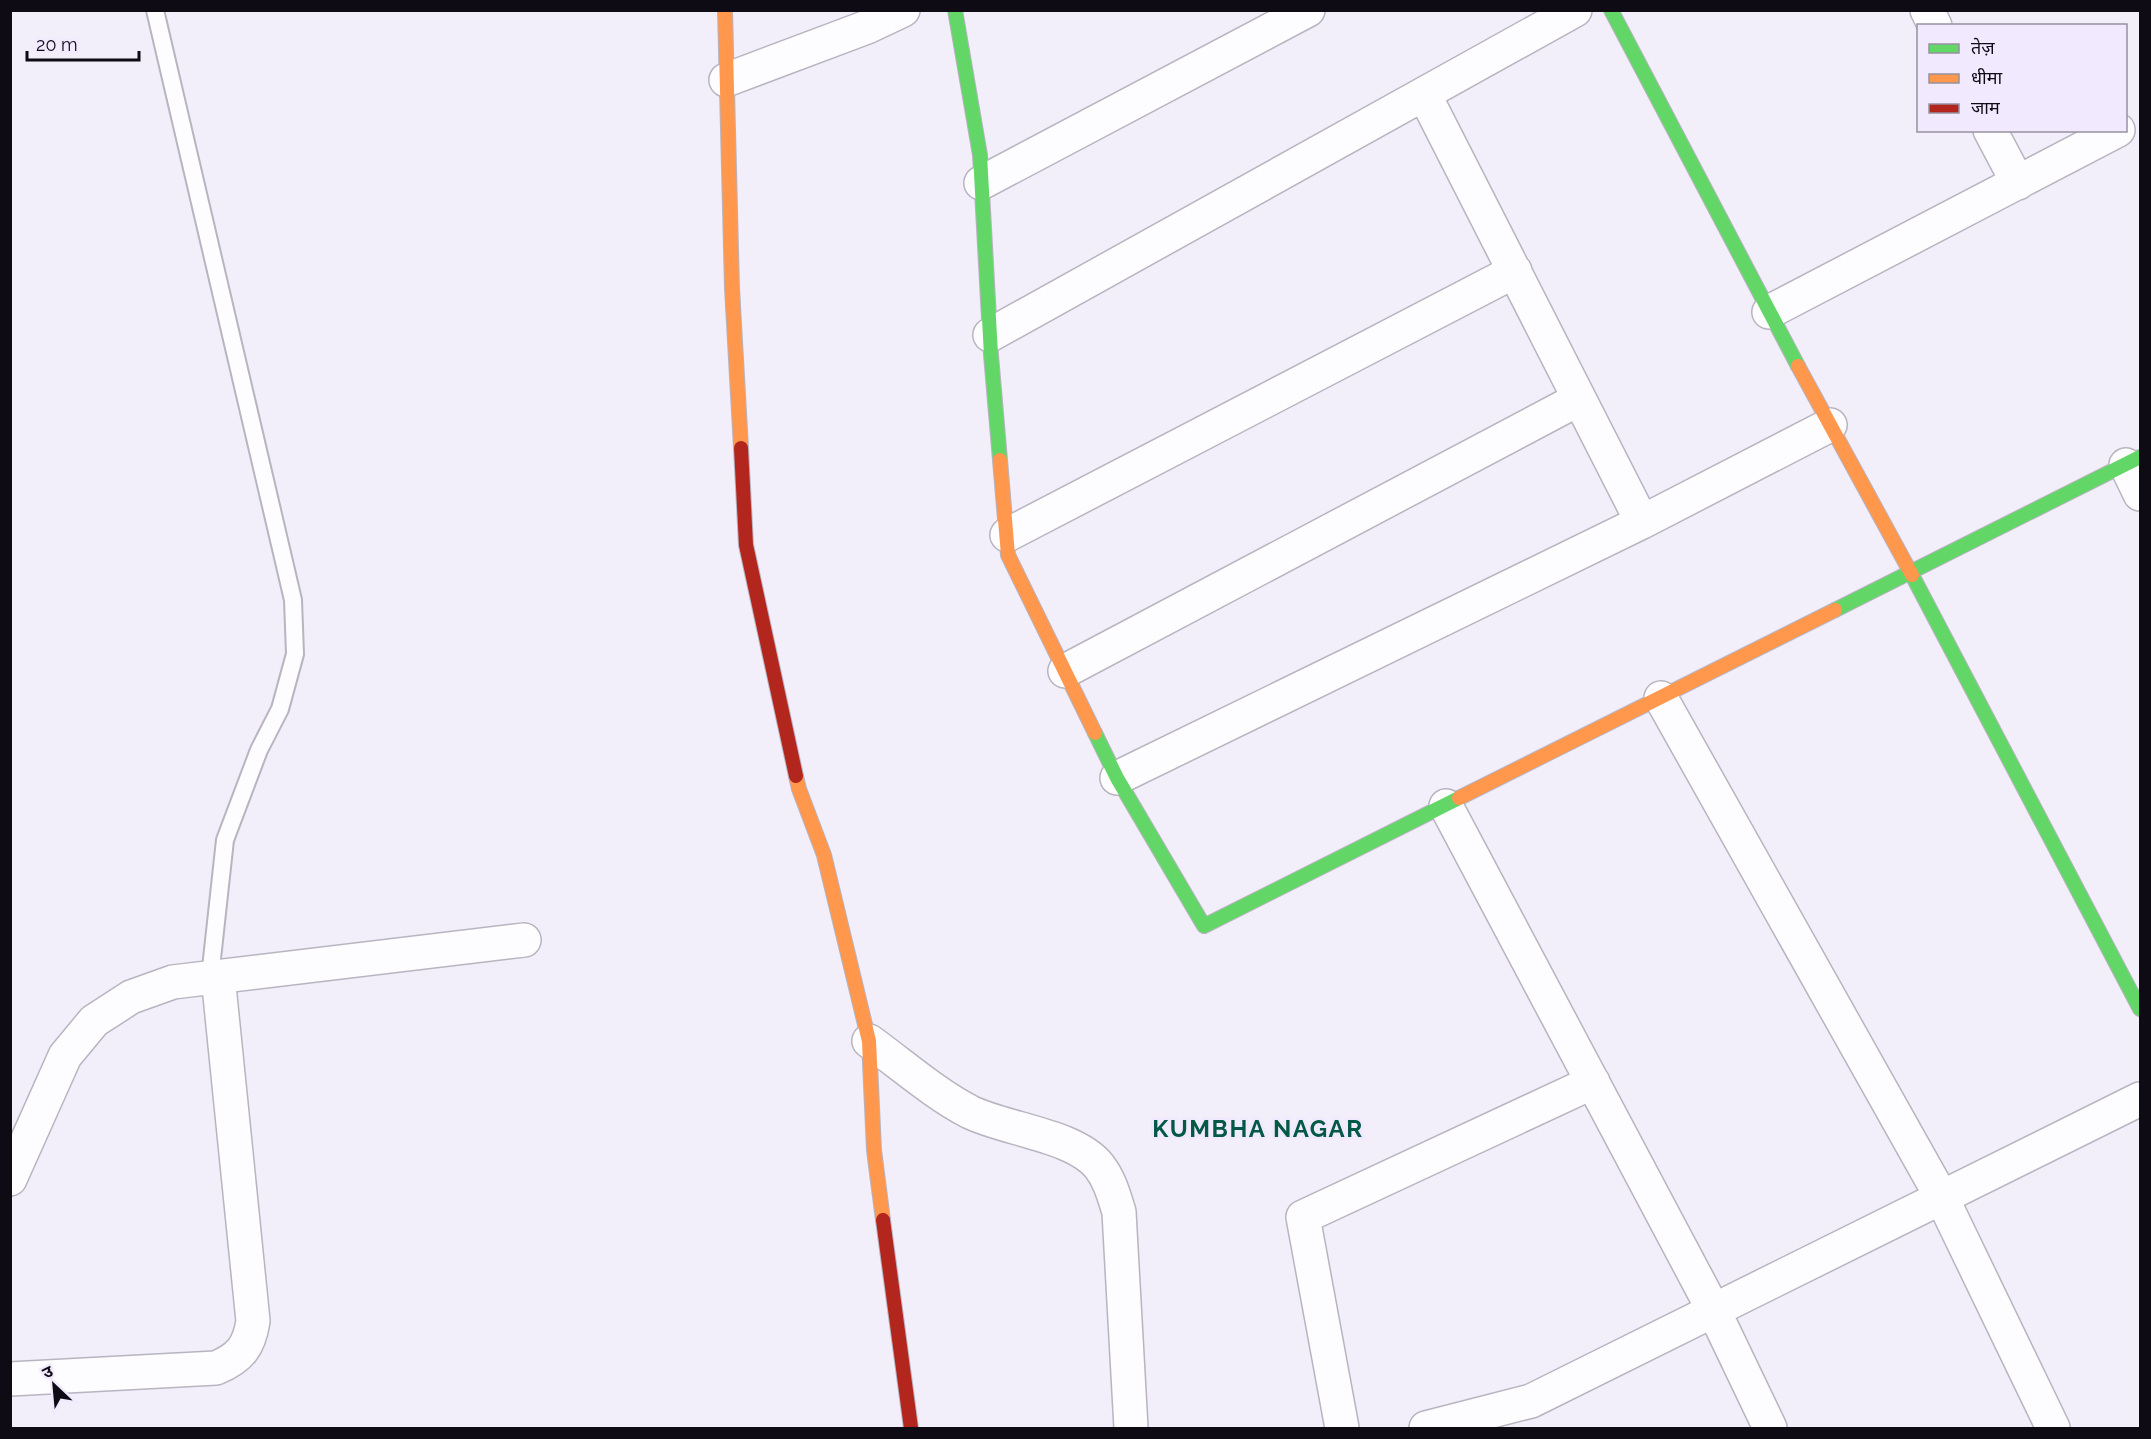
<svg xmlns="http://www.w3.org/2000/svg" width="2151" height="1439" viewBox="0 0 2151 1439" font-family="Raleway,'Noto Sans Devanagari',sans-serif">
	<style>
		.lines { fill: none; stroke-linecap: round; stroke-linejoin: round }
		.lane-casing { stroke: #b8b4c0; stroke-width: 20 }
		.street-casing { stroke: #b8b4c0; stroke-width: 36 }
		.fast-casing { stroke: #b8b4c0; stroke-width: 16 }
		.slow-casing { stroke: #b8b4c0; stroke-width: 16 }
		.jam-casing { stroke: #b8b4c0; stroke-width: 16 }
		.lane { stroke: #fdfcfe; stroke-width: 16 }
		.street { stroke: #fdfcfe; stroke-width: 33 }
		.fast { stroke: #63d668; stroke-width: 14 }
		.slow { stroke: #ff974d; stroke-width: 14 }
		.jam { stroke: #b3261e; stroke-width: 14 }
		.labels { text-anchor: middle; stroke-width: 6; stroke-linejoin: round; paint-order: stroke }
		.district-label { font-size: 24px; font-weight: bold; letter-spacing: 1.5px; fill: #035945; stroke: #f1eafe }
	</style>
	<rect width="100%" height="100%" fill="#f2eefa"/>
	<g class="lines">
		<g class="lane-casing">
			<path id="lane" d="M155,10L293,600L295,654L280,709L259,750L225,840L210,977"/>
		</g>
		<g class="street-casing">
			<path id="street" d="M1927,10L1935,26
				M726,80L867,27L903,10
				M1424,94L1642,522
				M1990,130L2018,183
				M981,183L1308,10
				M1769,312L2118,130
				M990,335L1575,10
				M2126,465L2140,494
				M1007,535L1515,271
				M1065,671L1579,399
				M1661,698L1942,1198L2053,1428
				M1117,778L1642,522L1830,425
				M1446,806L1714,1311L1770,1428
				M869,1041C901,1064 935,1094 970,1112C1007,1130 1074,1135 1099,1166C1110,1180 1114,1196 1119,1212L1131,1428
				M10,1179L65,1056L94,1021L131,997L173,982L524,940
				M10,1379L216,1368C240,1358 249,1347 253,1321L218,976
				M1342,1428L1303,1217L1593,1082
				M1426,1428L1531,1401L2140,1099"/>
		</g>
		<g class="fast-casing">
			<path id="fast" d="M955,10L980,155L991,355L1000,460
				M1611,10L1798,366
				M1912,575L2140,1009
				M1835,610L2140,457
				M1095,733L1117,778L1204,926L1459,798"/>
		</g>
		<g class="slow-casing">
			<path id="slow" d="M725,10L732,288L741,448
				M1798,366L1912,575
				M1000,460L1008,555L1095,733
				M796,776L799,789L824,855L869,1041L874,1150L883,1220
				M1459,798L1835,610"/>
		</g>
		<g class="jam-casing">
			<path id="jam" d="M741,448L746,545L796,776
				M883,1220L911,1428"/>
		</g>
		<use href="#lane" class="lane"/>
		<use href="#street" class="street"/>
		<use href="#fast" class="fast"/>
		<use href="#slow" class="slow"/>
		<use href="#jam" class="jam"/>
	</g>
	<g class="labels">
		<g class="district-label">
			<text x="1258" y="1137">KUMBHA NAGAR</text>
		</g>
	</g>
	<rect width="2151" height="1439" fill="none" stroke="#0f0b15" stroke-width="24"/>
	<rect x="1917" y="24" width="210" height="108" fill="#f1eafe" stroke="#9791a1" stroke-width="1.5"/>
	<rect x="1929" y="44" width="30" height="9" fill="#63d668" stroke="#9791a1" stroke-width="1.5"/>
	<text x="1971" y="54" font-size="18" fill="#0f0b15">तेज़</text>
	<rect x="1929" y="74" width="30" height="9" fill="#ff974d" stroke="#9791a1" stroke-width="1.5"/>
	<text x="1971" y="84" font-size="18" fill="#0f0b15">धीमा</text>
	<rect x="1929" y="104" width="30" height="9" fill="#b3261e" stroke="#9791a1" stroke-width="1.5"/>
	<text x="1971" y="114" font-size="18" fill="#0f0b15">जाम</text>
	<g transform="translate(54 1385) rotate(334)" stroke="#f1eafe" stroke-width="4.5" paint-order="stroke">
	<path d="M0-4.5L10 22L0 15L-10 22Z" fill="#0f0b15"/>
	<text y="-9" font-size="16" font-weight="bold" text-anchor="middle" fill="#0f0b15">उ</text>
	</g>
	<path d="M27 51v9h112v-9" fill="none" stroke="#0f0b15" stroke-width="3"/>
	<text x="36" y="51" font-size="18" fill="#0f0b15" stroke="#f1eafe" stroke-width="4.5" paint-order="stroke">20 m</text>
</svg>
